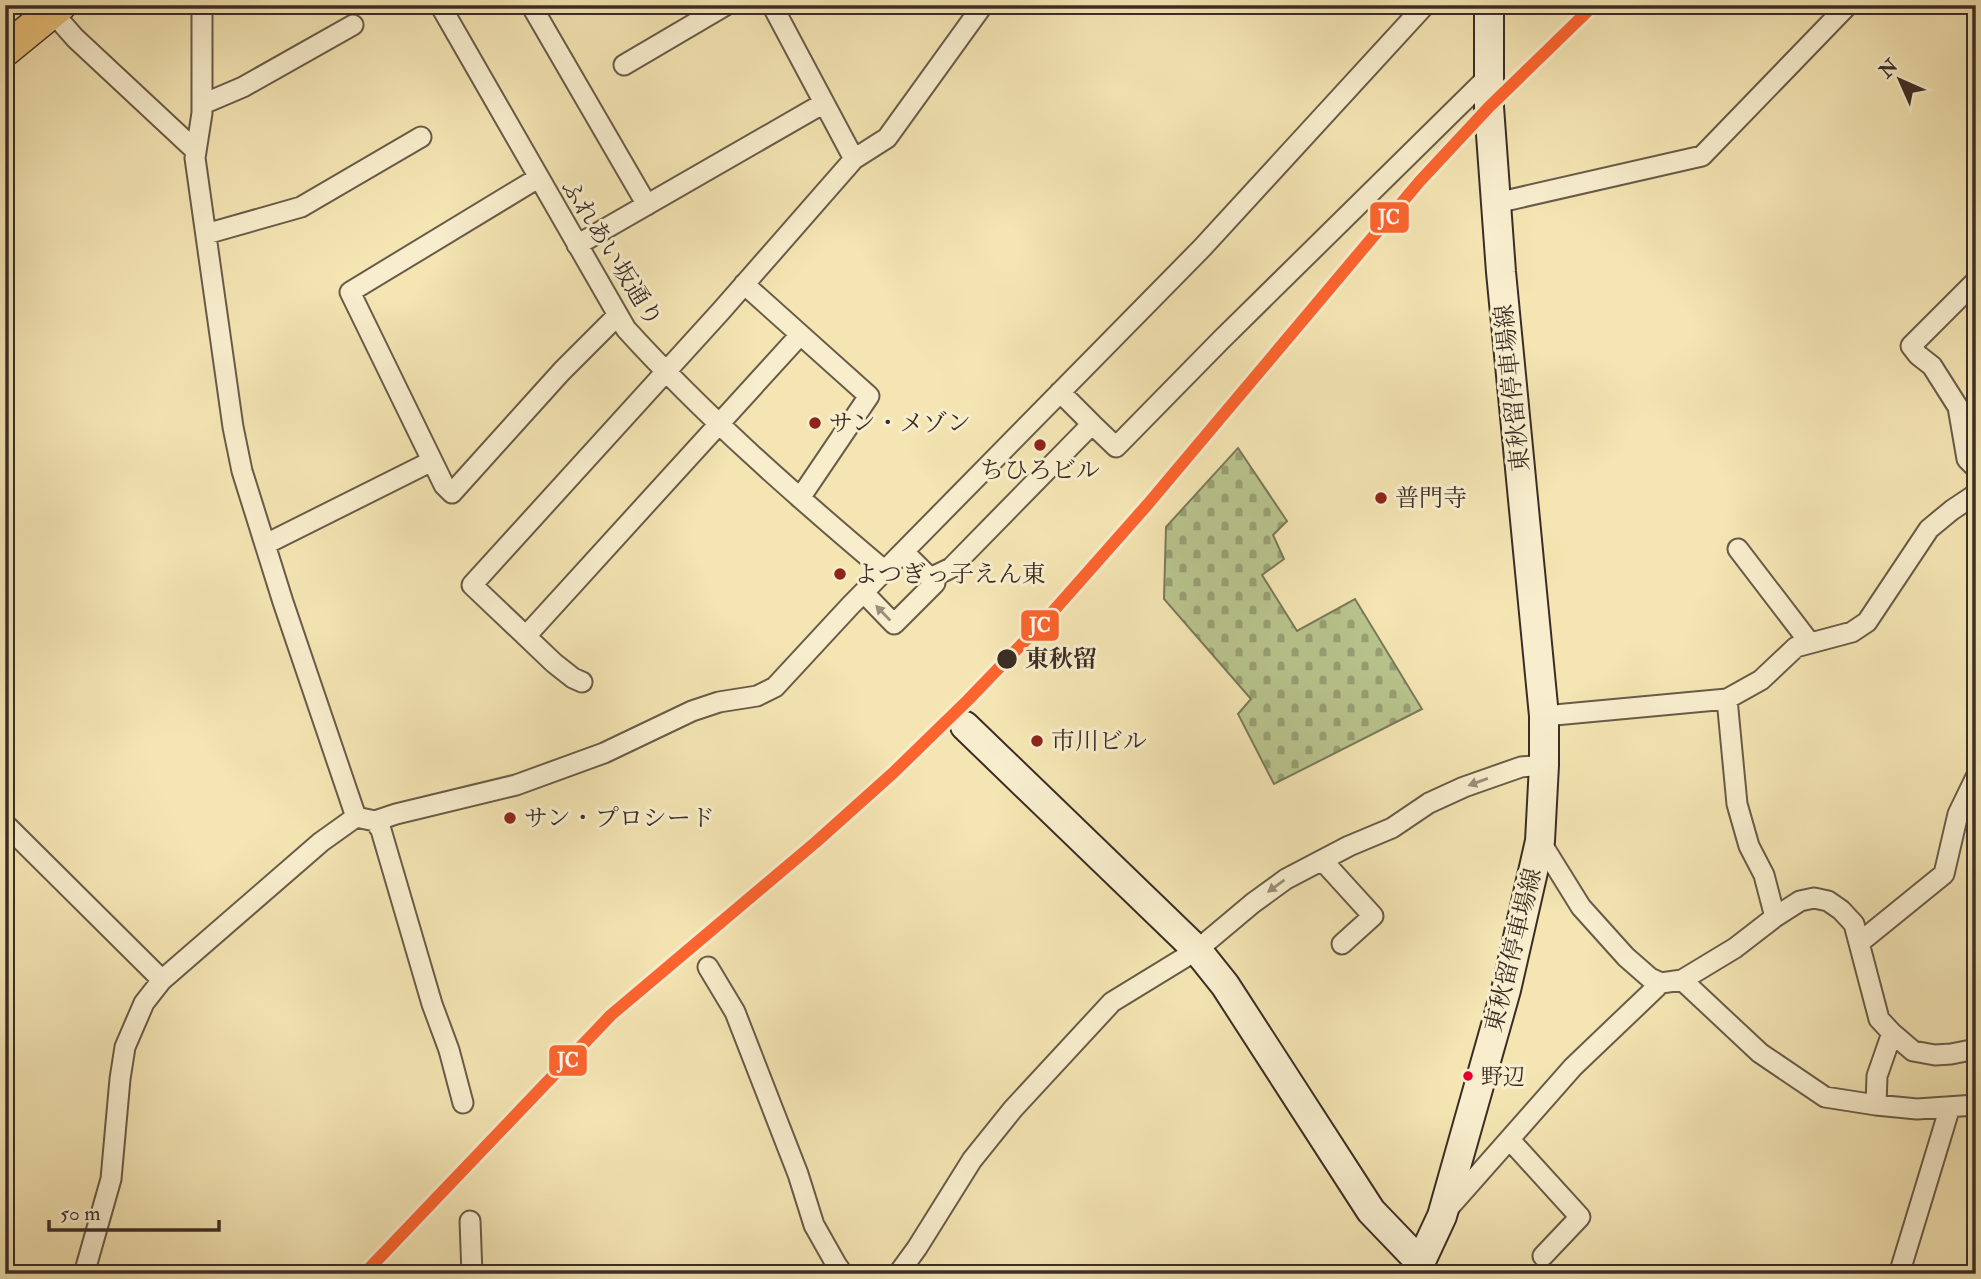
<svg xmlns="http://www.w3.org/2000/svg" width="1981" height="1279" viewBox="0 0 1981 1279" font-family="'IM FELL Double Pica','Noto Serif JP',serif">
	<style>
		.cemetery { fill: url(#cemetery-stones); stroke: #7a795a; stroke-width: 2 }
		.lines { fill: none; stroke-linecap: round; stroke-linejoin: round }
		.minor-casing { stroke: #695b49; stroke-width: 23 }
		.secondary-casing { stroke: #3b2d26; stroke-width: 32 }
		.primary-casing { stroke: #3b2d26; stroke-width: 35 }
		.minor { stroke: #f8eece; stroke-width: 19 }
		.secondary { stroke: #f8eece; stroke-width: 28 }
		.primary { stroke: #eac27a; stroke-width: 32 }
		.rail-1-casing { stroke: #f8eece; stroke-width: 18 }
		.rail-1 { stroke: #fe642e; stroke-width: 12 }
		.oneway { fill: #9a8e7a }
		.poi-dot { fill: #8f2418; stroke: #f8eece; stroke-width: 2.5 }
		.stop-dot { fill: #3b2d26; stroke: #f8eece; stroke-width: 2.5 }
		.bus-dot { fill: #e4002b; stroke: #f8eece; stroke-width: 2.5 }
		.labels { text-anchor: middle; stroke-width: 6; stroke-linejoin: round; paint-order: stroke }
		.bus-label { font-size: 22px; fill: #3b2d26; stroke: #f8eece; text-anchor: start }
		.street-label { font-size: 24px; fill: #3b2d26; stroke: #f8eece }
		.poi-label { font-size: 24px; fill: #3b2d26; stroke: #f8eece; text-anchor: start }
		.stop-label { font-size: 24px; font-weight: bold; fill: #3b2d26; stroke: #f8eece; text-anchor: start }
		.line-badge { stroke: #f8eece; stroke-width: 2.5 }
		.badge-label { font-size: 19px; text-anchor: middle; font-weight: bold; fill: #fff }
	</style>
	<defs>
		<pattern id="cemetery-stones" width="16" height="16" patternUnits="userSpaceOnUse" patternTransform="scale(1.75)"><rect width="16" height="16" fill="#b9c58e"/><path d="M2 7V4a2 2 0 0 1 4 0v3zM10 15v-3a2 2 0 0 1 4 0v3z" fill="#98a074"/></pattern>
	</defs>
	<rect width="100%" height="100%" fill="#f4e5b3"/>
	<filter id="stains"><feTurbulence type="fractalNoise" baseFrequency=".00286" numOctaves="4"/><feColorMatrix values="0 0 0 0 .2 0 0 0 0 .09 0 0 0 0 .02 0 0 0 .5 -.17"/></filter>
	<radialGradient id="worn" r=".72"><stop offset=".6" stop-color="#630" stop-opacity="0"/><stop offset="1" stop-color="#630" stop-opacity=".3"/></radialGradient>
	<path class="cemetery" d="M1238,448L1287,521L1273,535L1284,559L1262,575L1297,631L1355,599L1422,709L1274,784L1238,714L1251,699L1164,599L1166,527Z"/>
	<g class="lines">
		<g class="minor-casing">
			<path id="minor" d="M46,5L75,38L195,150
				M202,5V113L195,158L233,427L242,471L283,602L356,817
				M440,5L626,329C705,416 795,495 885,571
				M531,5L647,205
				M772,5L854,159
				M624,65L726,5
				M203,104L243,87L353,25
				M538,178L350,292L444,485L452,493L562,371L617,316
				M1496,203L1702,156L1848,5
				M206,234L301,207L421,137
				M577,245L824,103
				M1976,281L1911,346L1918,355L1932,366L1958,407L1967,459L1976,468
				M744,284L869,396L800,498
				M1092,424L1116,447L1221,340L1489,76
				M266,544L432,461
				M1738,549L1810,643
				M930,578L951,568L1092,424L1060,392
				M864,593L894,624L935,583L904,552
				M526,636L800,335
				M582,682L573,678L554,663L472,585L721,311L854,159L887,138L983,5
				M1727,699L1737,804L1749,846L1764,875L1775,917
				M1544,716L1727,699L1761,680L1796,647L1852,632L1867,622L1929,529L1952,510L1976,494
				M375,821L381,830L432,1004L449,1050L463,1103
				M5,824L162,980
				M1540,841L1581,907L1626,957L1650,978L1661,983L1682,980L1760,1053L1825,1097L1876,1105L1917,1109L1976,1105
				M1322,860L1373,916L1342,944
				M1859,943L1944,874L1958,814L1976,777
				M708,967L735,1012L798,1174L814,1225L836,1264L843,1274
				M1682,980L1735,948L1775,917L1800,901L1814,898L1828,901L1841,910L1854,924L1879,1019L1892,1033L1913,1051L1935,1055L1951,1054L1976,1049
				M1876,1105L1877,1076L1892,1033
				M1510,1140L1580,1217L1543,1256
				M1446,1211L1573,1067L1661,983
				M470,1221L472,1274
				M84,1274L111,1179L120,1079L125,1047L144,1003L162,980L321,842L356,817L375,821L396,814L516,785L604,753L692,711L719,702L757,696L775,687L850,606L1202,248L1425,5
				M898,1274L917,1248L972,1160L1013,1109L1112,1002L1197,950L1253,903L1286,879L1349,846L1392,828L1429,803L1464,787L1521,767L1544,765
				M1897,1274L1900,1271L1950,1107"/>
		</g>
		<g class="secondary-casing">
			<path id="secondary" d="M965,726L1197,950L1225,985L1371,1211L1421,1263
				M1415,1274L1442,1216L1506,990L1540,841L1544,765V716L1501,272L1489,107V5"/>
		</g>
		<g class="primary-casing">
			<path id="primary" d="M5,50L60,5"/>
		</g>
		<use href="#minor" class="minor"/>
		<use href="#secondary" class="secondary"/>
		<use href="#primary" class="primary"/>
		<g class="rail-1-casing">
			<path id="rail-1" d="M364,1274L611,1015L816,842L893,773L968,700L1049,616L1148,504L1420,181L1489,107L1594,5"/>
		</g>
		<use href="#rail-1" class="rail-1"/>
	</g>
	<defs><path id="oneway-solid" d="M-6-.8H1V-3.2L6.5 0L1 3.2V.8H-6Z" transform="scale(1.75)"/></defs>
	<g class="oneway">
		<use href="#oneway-solid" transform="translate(883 613) rotate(-134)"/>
		<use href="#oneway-solid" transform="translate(1478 782) rotate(160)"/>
		<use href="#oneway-solid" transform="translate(1276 886) rotate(144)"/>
	</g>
	<g class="poi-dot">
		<circle cx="815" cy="423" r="7"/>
		<circle cx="1040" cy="445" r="7"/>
		<circle cx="1381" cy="498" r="7"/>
		<circle cx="840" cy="574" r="7"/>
		<circle cx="1037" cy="741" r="7"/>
		<circle cx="510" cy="818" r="7"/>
	</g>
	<circle class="stop-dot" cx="1007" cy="659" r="11"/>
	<circle class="bus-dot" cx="1468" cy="1076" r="6"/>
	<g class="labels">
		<g class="bus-label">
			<text x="1481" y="1084">野辺</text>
		</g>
		<g class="street-label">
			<text transform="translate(612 253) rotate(58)" y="8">ふれあい坂通り</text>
			<text transform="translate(1512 388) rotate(-96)" y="8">東秋留停車場線</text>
			<text transform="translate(1513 950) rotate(-76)" y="8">東秋留停車場線</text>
		</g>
		<g class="poi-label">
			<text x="829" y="431">サン・メゾン</text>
			<text x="1040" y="478" text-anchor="middle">ちひろビル</text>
			<text x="1395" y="506">普門寺</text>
			<text x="854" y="582">よつぎっ⼦えん東</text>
			<text x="1051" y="749">市川ビル</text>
			<text x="524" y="826">サン・プロシード</text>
		</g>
		<g class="stop-label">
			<text x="1025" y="667">東秋留</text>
		</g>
	</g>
	<g class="line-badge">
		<rect x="1369" y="201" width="41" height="33" rx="7" fill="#fe642e"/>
		<rect x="1020" y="609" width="40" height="33" rx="7" fill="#fe642e"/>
		<rect x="548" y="1044" width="40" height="33" rx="7" fill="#fe642e"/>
	</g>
	<g class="badge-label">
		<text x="1389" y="224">JC</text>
		<text x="1040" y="632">JC</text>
		<text x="568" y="1067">JC</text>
	</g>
	<rect width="1981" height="1279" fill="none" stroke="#f4e5b3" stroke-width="28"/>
	<rect x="7" y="7" width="1967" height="1265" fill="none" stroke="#3b2d26" stroke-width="3.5"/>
	<rect x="14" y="14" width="1953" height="1251" fill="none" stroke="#3b2d26" stroke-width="2"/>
	<g transform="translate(1900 80) rotate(315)" stroke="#f8eece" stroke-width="5" paint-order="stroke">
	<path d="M0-5L12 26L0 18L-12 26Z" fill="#3b2d26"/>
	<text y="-10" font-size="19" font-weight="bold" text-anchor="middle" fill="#3b2d26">N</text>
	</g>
	<path d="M49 1220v10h170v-10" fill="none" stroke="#3b2d26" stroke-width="3.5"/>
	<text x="60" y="1220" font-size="21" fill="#3b2d26" stroke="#f8eece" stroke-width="5" paint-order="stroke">50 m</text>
	<rect width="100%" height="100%" filter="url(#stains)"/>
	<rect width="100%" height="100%" fill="url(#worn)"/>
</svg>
